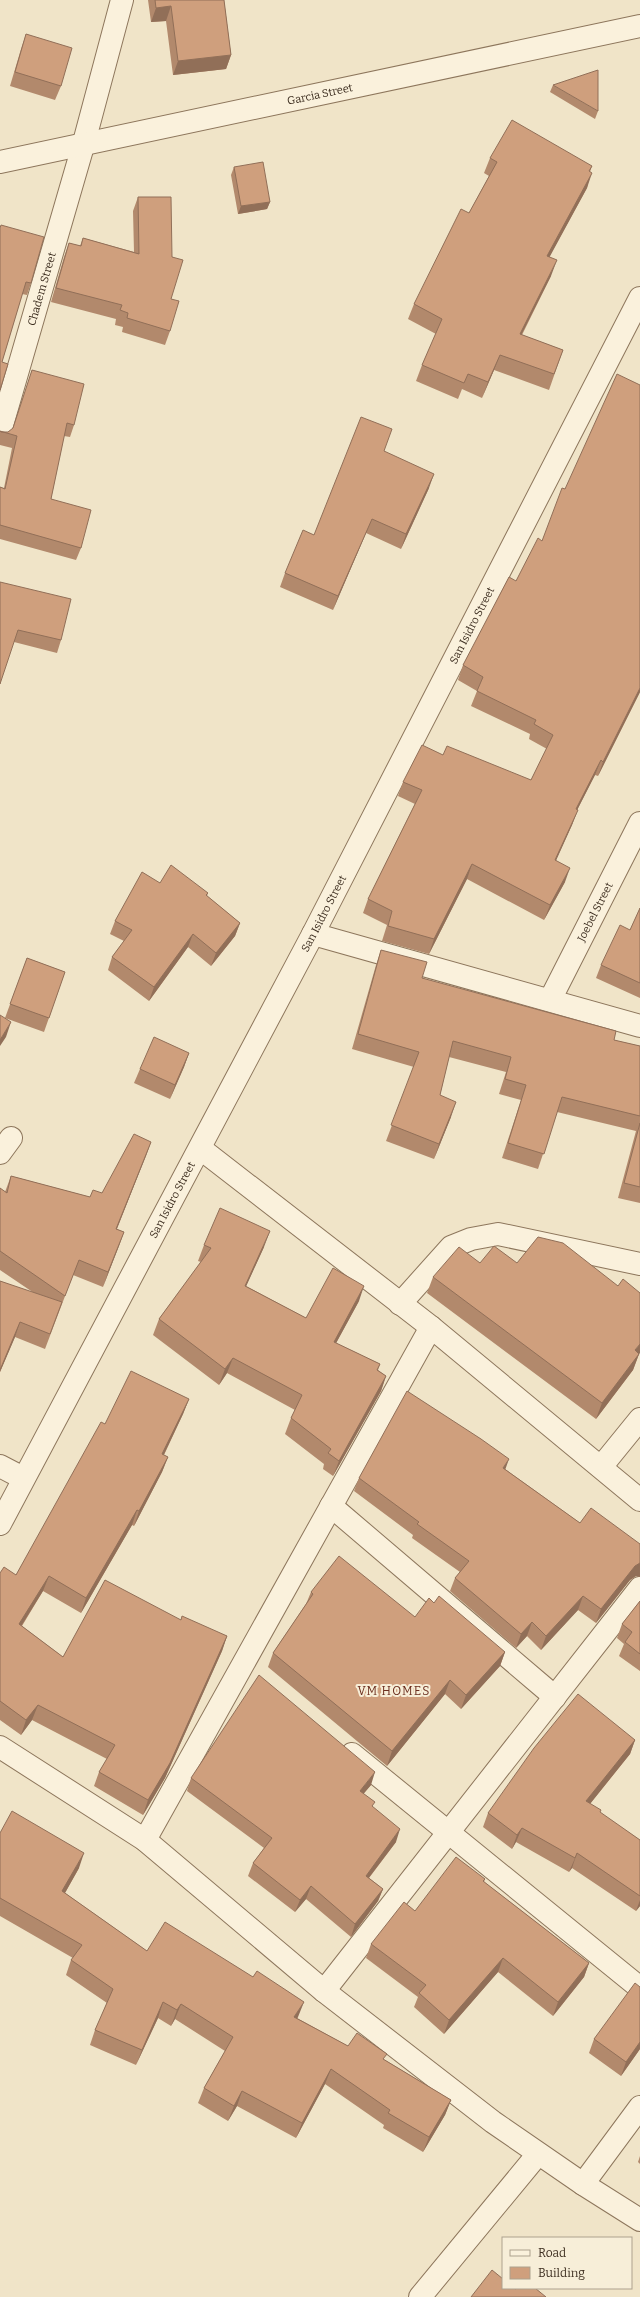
<svg xmlns="http://www.w3.org/2000/svg" width="640" height="2297" viewBox="0 0 640 2297" font-family="Bitter,serif">
	<style>
		.lines { fill: none; stroke-linecap: round; stroke-linejoin: round }
		.minor-casing { stroke: #8d765c; stroke-width: 24 }
		.tertiary-casing { stroke: #8d765c; stroke-width: 24 }
		.minor { stroke: #faf1dc; stroke-width: 22 }
		.tertiary { stroke: #faf1dc; stroke-width: 22 }
		.wall { fill: #b2896c }
		.shaded-wall { fill: #916f58 }
		.building { fill: #cf9f7d; stroke: #916f58 }
		.labels { text-anchor: middle; stroke-width: 4; stroke-linejoin: round; paint-order: stroke }
		.street-label { font-size: 11px; fill: #3d2e20; stroke: #f7eed8 }
		.neighbourhood-label { font-size: 12px; letter-spacing: 1px; fill: #6b2e1e; stroke: #f7eed8 }
	</style>
	<rect width="100%" height="100%" fill="#f0e4c8"/>
	<g class="lines">
		<g class="minor-casing">
			<g id="minor">
				<path id="s1" d="M0,432L83,146L122,0"/>
				<path d="M313,934L640,1026"/>
				<path id="s2" d="M550,1000L640,823"/>
				<path d="M201,1149L431,1327L640,1500"/>
				<path d="M0,1153L11,1138"/>
				<path d="M400,1304L451,1247L471,1239L498,1234L640,1264"/>
				<path d="M0,1466L23,1478"/>
				<path d="M601,1467L640,1419"/>
				<path d="M331,1506L555,1697"/>
				<path d="M0,1747L145,1840L324,1991L493,2122L583,2184L640,2220"/>
				<path d="M352,1754L640,1988"/>
				<path d="M145,1840L431,1327"/>
				<path d="M324,1991L640,1588"/>
				<path d="M583,2184L640,2107"/>
				<path d="M420,2297L538,2154"/>
			</g>
		</g>
		<g class="tertiary-casing">
			<g id="tertiary">
				<path id="s3" d="M0,162L640,26"/>
				<path id="s4" d="M0,1524L313,934L640,298"/>
			</g>
		</g>
		<use href="#minor" class="minor"/>
		<use href="#tertiary" class="tertiary"/>
	</g>
	<path class="wall" d="M148,0H224L231,55L226,69L173,75L166,21L151,22Z
		M26,34L61,86L55,100L10,86L21,49Z
		M553,85L598,111L595,119L550,92Z
		M490,158L592,166L590,172L587,188L549,257L551,276L522,335L563,350L549,390L494,370L482,398L462,389L458,399L416,381L422,365L436,334L408,319L414,304L469,213L489,176L484,173Z
		M234,167L270,202L267,209L238,214L231,175Z
		M138,197L171,299L170,331L165,345L122,332L123,327L115,325L116,319L51,302L64,257L69,243L80,246L83,238L134,252L133,211Z
		M0,228L31,283L27,295L22,294L2,362Z
		M32,370L74,425L70,437L64,436L51,499L81,548L76,560L0,539V487L4,488L12,448L0,445V431L1,432H8L13,429Z
		M640,385V692L598,776L595,775L577,810L572,825L556,860L565,882L544,920L467,879L429,954L382,941L387,925L363,913L368,899L415,804L398,796L403,782L443,755L531,780L547,749L529,739L530,734L471,706L477,691L458,680L463,665L516,581L542,541L565,489Z
		M384,451L429,488L401,549L366,533L333,610L280,587L285,573L314,535Z
		M0,582L61,640L57,653L14,642Z
		M160,883L208,893L207,896L240,923L235,936L211,966L188,947L149,1001L108,970L112,957L124,941L110,934L115,921Z
		M640,908V998L596,978L601,965L630,930Z
		M381,950L422,978L614,1040L640,1046V1203L618,1198L636,1131L557,1112L538,1169L502,1158L521,1100L499,1094L506,1072L449,1057L440,1095L451,1117L434,1159L386,1141L414,1067L352,1049L376,965Z
		M27,958L65,972L44,1032L5,1018Z
		M189,1053L184,1067L170,1099L134,1083L140,1069Z
		M151,1142L117,1229L124,1232L103,1287L73,1275L45,1349L15,1337L0,1372V1281L34,1293L0,1270V1188L5,1192L11,1176L90,1197L102,1193Z
		M204,1245L264,1247L246,1286L306,1318L359,1301L336,1343L380,1364L378,1370L386,1376L381,1391L333,1476L323,1469L324,1464L285,1434L291,1418L295,1410L227,1373L219,1385L153,1335L159,1319L201,1262L198,1261Z
		M480,1263L639,1354L633,1370L596,1419L427,1293L433,1277Z
		M189,1399L183,1414L164,1455L168,1457L162,1472L134,1526L132,1525L81,1613L43,1591L22,1626L63,1657L181,1620L227,1636L222,1651L165,1778L143,1815L94,1786L99,1772L107,1759L32,1720L21,1735L0,1720V1573L16,1575L105,1424Z
		M505,1469L580,1523L640,1544V1577L636,1576L630,1580L596,1623L578,1610L541,1650L527,1636L516,1648L450,1591L455,1578L460,1572L412,1538L413,1535L354,1491L359,1478Z
		M311,1592L415,1617L505,1652L500,1666L461,1709L445,1694L387,1766L268,1667L273,1653L306,1604Z
		M640,1601V1671L619,1656L624,1644L617,1638L622,1624Z
		M635,1740L630,1754L590,1804L600,1813L640,1840V1906L636,1911L572,1868L569,1872L516,1842L512,1849L483,1827L488,1813Z
		M191,1778L371,1785L363,1794L396,1842L369,1878L383,1889L378,1901L351,1937L306,1899L295,1912L248,1876L253,1863L264,1848L187,1791Z
		M0,1833L79,1868L65,1893L147,1951L298,2017L297,2018L348,2046L385,2060L451,2100L445,2115L423,2152L383,2128L384,2125L325,2084L296,2138L237,2106L228,2121L198,2103L204,2088L225,2051L175,2019L171,2026L158,2018L136,2065L90,2045L95,2030L107,2003L66,1975L71,1960L73,1958L0,1916Z
		M485,1879L484,1882L589,1963L584,1977L553,2016L498,1972L444,2034L414,2007L418,1997L366,1958L371,1944L415,1911Z
		M640,1987V2049L621,2076L589,2053L594,2039Z
		M640,2156V2164L638,2162Z"/>
	<path class="shaded-wall" d="M171,6L166,21L151,22L156,8Z
		M231,55L226,69L173,75L178,61Z
		M592,173L587,188L542,271L547,256Z
		M270,202L267,209L238,214L241,206Z
		M557,260L551,276L514,349L520,334Z
		M500,355L494,370L482,398L488,382Z
		M434,474L429,488L401,549L406,534Z
		M372,519L333,610L338,596Z
		M640,688V692L598,776L603,762Z
		M601,760L595,775L570,824L576,809Z
		M578,810L572,825L550,874L555,860Z
		M472,864L467,879L429,954L434,939Z
		M570,868L565,882L544,920L550,905Z
		M240,923L235,936L211,966L216,953Z
		M193,934L188,947L149,1001L154,987Z
		M11,1022L6,1037L0,1046V1040Z
		M189,1053L184,1067L170,1099L175,1085Z
		M456,1102L451,1117L434,1159L439,1144Z
		M151,1142L146,1156L111,1243L116,1229Z
		M270,1231L264,1247L239,1302L245,1286Z
		M124,1232L119,1246L103,1287L108,1272Z
		M364,1286L359,1301L328,1358L334,1342Z
		M20,1322L15,1337L0,1372V1370Z
		M640,1344V1353L629,1367L635,1350Z
		M639,1354L633,1370L596,1419L602,1403Z
		M233,1358L227,1373L219,1385L225,1369Z
		M386,1376L381,1391L333,1476L339,1461Z
		M189,1399L183,1414L157,1469L162,1454Z
		M168,1457L162,1472L134,1526L139,1511Z
		M509,1459L504,1473L503,1468Z
		M137,1510L132,1525L81,1613L86,1598Z
		M640,1563V1577L636,1576L630,1580L596,1623L601,1609L635,1566Z
		M49,1576L43,1591L13,1639L19,1624Z
		M583,1596L578,1610L541,1650L546,1636Z
		M532,1622L527,1636L516,1648L521,1634Z
		M227,1636L222,1651L165,1778L143,1815L148,1800Z
		M505,1652L500,1666L461,1709L466,1695Z
		M450,1680L445,1694L387,1766L392,1751Z
		M38,1705L32,1720L21,1735L26,1720Z
		M635,1740L630,1754L581,1815L586,1801Z
		M375,1772L371,1785L355,1804L360,1791Z
		M522,1828L516,1842L512,1849L517,1835Z
		M400,1829L396,1842L361,1888L366,1876Z
		M84,1853L79,1868L57,1907L62,1891Z
		M577,1853L572,1868L569,1872L575,1858Z
		M311,1886L306,1899L295,1912L300,1900Z
		M383,1889L378,1901L351,1937L355,1924Z
		M640,1900V1906L636,1911Z
		M503,1958L498,1972L444,2034L449,2020Z
		M589,1963L584,1977L553,2016L558,2002Z
		M163,2002L158,2018L136,2065L142,2050Z
		M304,2002L298,2017L288,2032L294,2017Z
		M181,2004L175,2019L171,2026L177,2010Z
		M640,2042V2049L621,2076L626,2062Z
		M331,2069L325,2084L296,2138L302,2123Z
		M242,2091L237,2106L228,2121L234,2106Z
		M451,2100L445,2115L423,2152L429,2137Z"/>
	<path class="building" d="M155,0H224L231,55L178,61L171,6L156,8Z
		M26,34L72,48L61,86L15,72Z
		M598,70V111L553,85Z
		M512,120L592,166L589,171L592,173L547,256L557,260L520,334L563,350L554,374L500,355L488,382L468,374L464,383L422,365L442,319L414,304L461,209L469,213L497,162L490,158Z
		M263,162L270,202L241,206L234,167Z
		M138,197H171L172,257L183,260L171,299L179,301L170,331L127,318L128,313L120,310L122,305L56,288L69,243L81,246L83,238L139,254Z
		M1,225L44,237L31,283L26,282L2,362L8,364L0,390V228Z
		M32,370L84,384L74,425L67,423L51,499L91,510L81,548L0,525V487L5,489L17,436L0,431L1,432H8L13,428Z
		M617,374L640,385V688L603,762L601,760L576,809L578,810L555,860L570,868L550,905L472,864L434,939L388,926L392,911L368,899L422,790L403,782L422,745L443,755L447,746L531,780L553,735L534,724L536,720L477,691L483,677L463,665L509,577L516,581L538,538L542,541L562,488L565,489Z
		M361,417L392,429L384,451L434,474L406,534L372,519L338,596L285,573L303,530L314,535Z
		M0,582L71,599L61,640L18,630L0,684Z
		M171,865L208,893L206,895L240,923L216,953L193,934L154,987L112,957L132,930L115,921L142,872L160,883Z
		M640,908V983L601,965L620,925L630,930Z
		M381,950L427,962L422,978L616,1031L614,1040L640,1046V1116L562,1097L544,1154L508,1143L526,1085L505,1079L511,1057L453,1041L440,1095L456,1102L439,1144L391,1125L419,1052L358,1034Z
		M27,958L65,972L49,1018L10,1004Z
		M0,1015L11,1022L0,1040Z
		M154,1037L189,1053L175,1085L140,1069Z
		M640,1123V1187L624,1183Z
		M134,1134L151,1142L116,1229L124,1232L108,1272L79,1260L65,1296L0,1251V1188L7,1193L11,1176L90,1197L93,1190L102,1193Z
		M220,1208L270,1231L245,1286L306,1318L333,1268L364,1286L334,1342L380,1364L377,1370L386,1376L339,1461L328,1453L331,1449L291,1418L302,1395L233,1358L225,1369L159,1319L211,1248L204,1245Z
		M538,1237L563,1243L618,1286L623,1279L640,1293V1344L635,1350L639,1354L602,1403L433,1277L459,1247L480,1263L494,1246L517,1263Z
		M0,1281L62,1302L50,1334L20,1322L0,1370Z
		M131,1371L189,1399L162,1454L168,1457L139,1511L137,1510L86,1598L49,1576L19,1624L63,1657L105,1580L181,1620L182,1616L227,1636L170,1763L148,1800L99,1772L115,1745L38,1705L26,1720L0,1701V1573L4,1567L16,1575L101,1422L105,1424Z
		M407,1391L481,1439L509,1459L503,1468L580,1523L591,1508L640,1544V1563L635,1566L601,1609L583,1596L546,1636L532,1622L521,1634L455,1578L469,1561L417,1524L419,1522L359,1478Z
		M339,1556L415,1617L429,1598L434,1603L439,1596L505,1652L466,1695L450,1680L392,1751L273,1653L313,1594L311,1592Z
		M640,1601V1654L625,1642L632,1632L622,1624Z
		M259,1675L375,1772L360,1791L375,1802L372,1806L400,1829L366,1876L383,1889L355,1924L311,1886L300,1900L253,1863L272,1838L191,1778Z
		M578,1694L635,1740L586,1801L601,1810L600,1812L640,1840V1896L577,1853L575,1858L522,1828L517,1835L488,1813L534,1748Z
		M12,1811L84,1853L62,1891L147,1951L165,1922L253,1977L257,1971L304,2002L294,2017L348,2046L357,2033L387,2054L383,2059L451,2100L429,2137L388,2113L390,2110L331,2069L302,2123L242,2091L234,2106L204,2088L233,2037L181,2004L177,2010L163,2002L142,2050L95,2030L113,1989L71,1960L82,1945L0,1898V1833Z
		M456,1857L485,1879L483,1881L589,1963L558,2002L503,1958L449,2020L419,1993L426,1985L371,1944L404,1902L415,1911Z
		M635,1983L640,1987V2042L626,2062L594,2039Z
		M492,2270L503,2279V2288H514L515,2289L517,2288H535L546,2297H471Z"/>
	<g class="labels">
		<g class="street-label">
			<text dy="4" stroke="none"><textPath href="#s3" startOffset="327">Garcia Street</textPath></text>
			<text dy="4" stroke="none"><textPath href="#s1" startOffset="149">Chadem Street</textPath></text>
			<text dy="4" stroke="none"><textPath href="#s4" startOffset="1015">San Isidro Street</textPath></text>
			<text dy="4" stroke="none"><textPath href="#s2" startOffset="99">Joebel Street</textPath></text>
			<text dy="4" stroke="none"><textPath href="#s4" startOffset="691">San Isidro Street</textPath></text>
			<text dy="4" stroke="none"><textPath href="#s4" startOffset="367">San Isidro Street</textPath></text>
		</g>
		<g class="neighbourhood-label">
			<text x="394" y="1695">VM HOMES</text>
		</g>
	</g>
	<rect x="502" y="2237" width="130" height="52" fill="#f7eed8" stroke="#ada18e"/>
	<rect x="510" y="2250" width="20" height="6" fill="#faf1dc" stroke="#ada18e"/>
	<text x="538" y="2257" font-size="12" fill="#3d2e20">Road</text>
	<rect x="510" y="2267" width="20" height="12" fill="#cf9f7d" stroke="#ada18e"/>
	<text x="538" y="2277" font-size="12" fill="#3d2e20">Building</text>
</svg>
